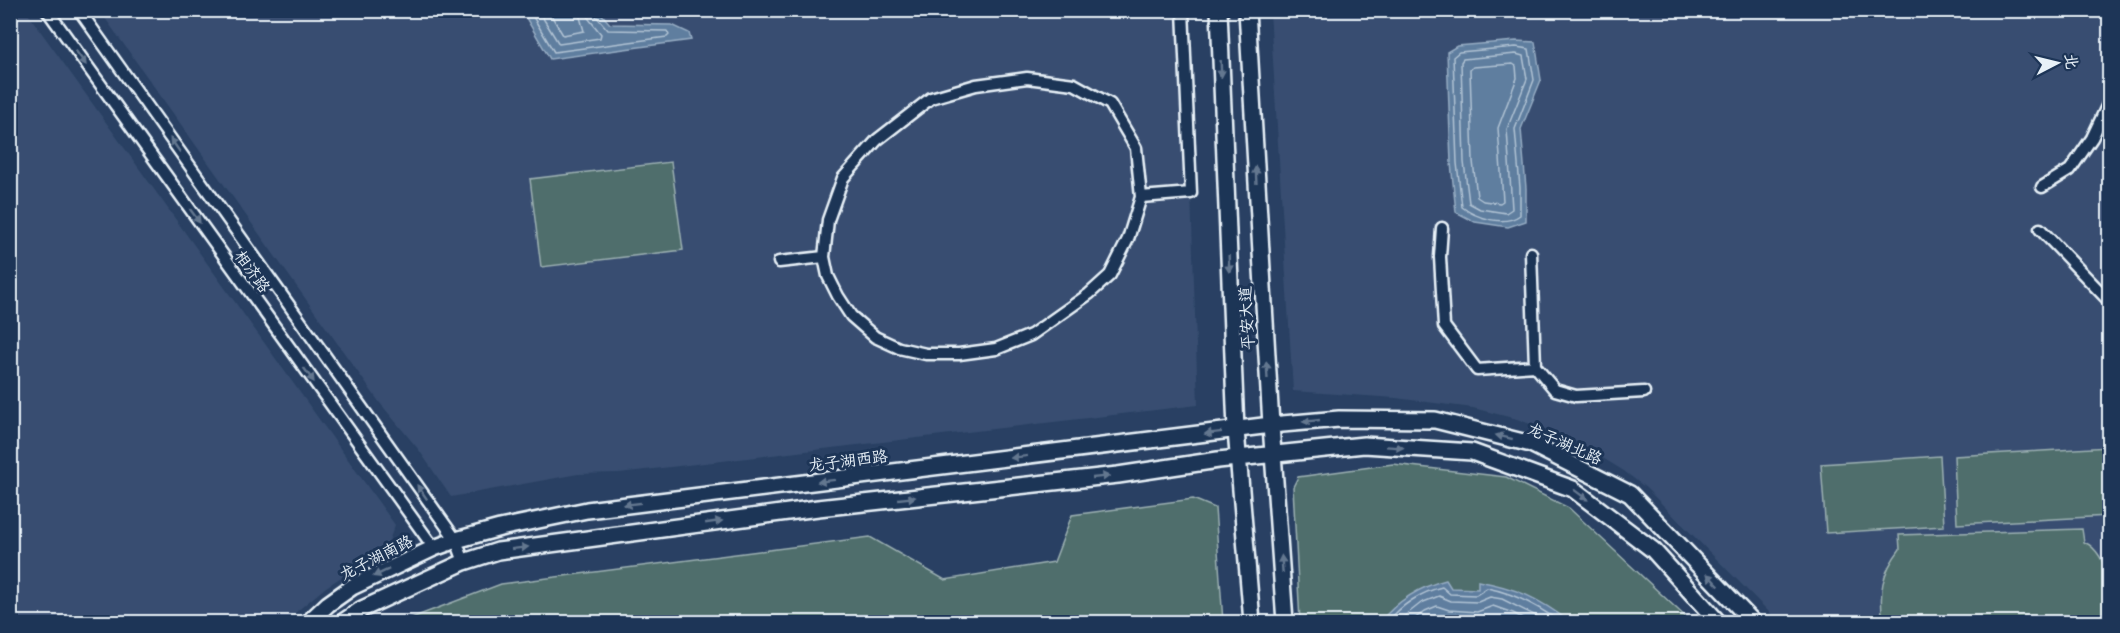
<svg xmlns="http://www.w3.org/2000/svg" width="2120" height="633" viewBox="0 0 2120 633" font-family="Sriracha,'LXGW WenKai TC',sans-serif">
	<style>
		.built { fill: #384e71 }
		.green { fill: #4f6e6c; stroke: #9cb0b2; stroke-width: 1.5 }
		.water { fill: #5f7e9f; stroke: #96acc3; stroke-width: 1.5 }
		.lines { fill: none; stroke-linecap: round; stroke-linejoin: round }
		.shore { stroke: #b1c3d4; stroke-width: 1.5 }
		.street-casing { stroke: #e8f1f8; stroke-width: 15 }
		.secondary-casing { stroke: #e8f1f8; stroke-width: 20 }
		.street { stroke: #1d3557; stroke-width: 10 }
		.secondary { stroke: #1d3557; stroke-width: 15 }
		.oneway { fill: #64778f }
		.labels { text-anchor: middle; stroke-width: 6; stroke-linejoin: round; paint-order: stroke }
		.street-label { font-size: 16px; fill: #e8f1f8; stroke: #1d3557 }
	</style>
	<rect width="100%" height="100%" fill="#294063"/>
	<filter id="ink" filterUnits="userSpaceOnUse"><feTurbulence type="fractalNoise" baseFrequency=".0167" numOctaves="2"/><feDisplacementMap in="SourceGraphic" scale="12" xChannelSelector="R" yChannelSelector="G"/><feConvolveMatrix kernelMatrix="1 2 1 2 8 2 1 2 1" color-interpolation-filters="sRGB"/></filter>
	<g filter="url(#ink)">
		<path class="built" d="M10,11H26L395,525L386,548L326,587L284,622H11Z
			M100,11H1185L1198,405L619,473L578,474L451,497L419,450L380,403Z
			M1270,11H2109V622H1779L1646,488L1624,471L1575,441L1517,419L1473,408L1396,398L1293,391Z"/>
		<path class="green" d="M671,162L683,250L541,267L530,179Z
			M2109,447V516L1957,524L1954,456Z
			M1940,456L1944,526L1826,533L1821,464Z
			M1393,464L1506,477L1569,508L1691,622H1300L1293,487L1298,477Z
			M1193,499L1215,508L1223,622H401L501,584L870,537L945,580L1054,562L1072,515Z
			M2082,529L2084,542C2108,552 2118,601 2106,622H1883C1879,592 1881,574 1900,549L1899,535Z"/>
		<path class="water" d="M522,11H599L610,24L672,25L689,33L691,40L550,59Z
			M1516,41L1535,42L1541,80L1521,129L1526,188V221L1508,227L1475,222L1456,212L1451,163L1447,52L1457,46Z
			M1446,580L1451,588L1478,589V581C1517,588 1538,598 1570,622H1380C1398,600 1419,587 1446,580Z"/>
		<g class="lines">
			<path class="shore" d="M529,10L554,52L667,37L669,35L667,31L608,30L596,16L595,10
				M538,10L559,44L600,38L601,34L589,19L587,10
				M548,10L563,35L584,31L578,10
				M1516,47L1529,49L1534,80L1515,129L1520,188V215C1504,227 1476,218 1462,207L1457,163L1453,57L1459,52Z
				M1516,54L1523,56L1527,79L1507,129L1512,209L1506,213L1480,209L1469,203L1464,162L1461,62L1463,59Z
				M1513,64L1516,66L1517,78L1498,128L1503,201L1500,203L1483,201L1477,197L1473,161L1470,70L1473,67Z
				M1388,622C1401,605 1421,592 1442,587L1450,594L1476,595L1487,588C1514,593 1538,606 1560,622
				M1397,622L1421,603L1439,596L1451,601L1478,602L1490,597L1502,599L1548,622
				M1410,622L1425,611L1437,606L1449,610L1477,612L1493,606L1513,613L1530,622"/>
			<g class="street-casing">
				<path id="street" d="M47,10L434,548
					M79,10L456,540L464,562
					M2042,187L2070,170L2092,138L2110,100
					M1141,197L1191,193L1183,10
					M1442,228L1440,257L1444,326L1477,370L1535,366
					M2040,229L2110,302
					M1531,253L1535,366L1555,390L1576,396L1644,392
					M779,262L824,257L828,220L843,178L877,140L931,98L976,85L1027,78L1074,84L1110,104L1136,148L1141,197L1128,239L1110,275L1089,294L1031,335L996,349L959,354H926L899,348L875,337L851,316L838,296L828,276L824,257"/>
			</g>
			<g class="secondary-casing">
				<path id="secondary" d="M1219,10L1236,430L1252,622
					M1247,10L1271,425L1285,622
					M309,622L328,604L352,587L434,548L456,540L500,528L587,510L1271,425L1339,419L1435,420L1531,444L1630,494L1753,622
					M343,622L362,609L464,562L498,551L818,508L1118,475L1218,460L1364,445L1472,452L1573,489L1653,550L1718,622"/>
			</g>
			<use href="#street" class="street"/>
			<use href="#secondary" class="secondary"/>
		</g>
		<defs><path id="oneway-solid" d="M-6-.8H1V-3.2L6.5 0L1 3.2V.8H-6Z" transform="scale(1.5)"/></defs>
		<g class="oneway">
			<use href="#oneway-solid" transform="translate(81 58) rotate(54)"/>
			<use href="#oneway-solid" transform="translate(1221 69) rotate(88)"/>
			<use href="#oneway-solid" transform="translate(175 145) rotate(-125)"/>
			<use href="#oneway-solid" transform="translate(1256 175) rotate(-93)"/>
			<use href="#oneway-solid" transform="translate(195 216) rotate(54)"/>
			<use href="#oneway-solid" transform="translate(1229 264) rotate(88)"/>
			<use href="#oneway-solid" transform="translate(1267 370) rotate(-93)"/>
			<use href="#oneway-solid" transform="translate(309 375) rotate(54)"/>
			<use href="#oneway-solid" transform="translate(1311 421) rotate(174)"/>
			<use href="#oneway-solid" transform="translate(1213 433) rotate(173)"/>
			<use href="#oneway-solid" transform="translate(1504 437) rotate(-166)"/>
			<use href="#oneway-solid" transform="translate(1395 447) rotate(4)"/>
			<use href="#oneway-solid" transform="translate(1019 457) rotate(173)"/>
			<use href="#oneway-solid" transform="translate(1101 477) rotate(-6)"/>
			<use href="#oneway-solid" transform="translate(826 481) rotate(173)"/>
			<use href="#oneway-solid" transform="translate(422 492) rotate(-125)"/>
			<use href="#oneway-solid" transform="translate(1581 495) rotate(37)"/>
			<use href="#oneway-solid" transform="translate(907 498) rotate(-6)"/>
			<use href="#oneway-solid" transform="translate(632 504) rotate(173)"/>
			<use href="#oneway-solid" transform="translate(714 522) rotate(-8)"/>
			<use href="#oneway-solid" transform="translate(520 548) rotate(-7)"/>
			<use href="#oneway-solid" transform="translate(1282 564) rotate(-94)"/>
			<use href="#oneway-solid" transform="translate(381 573) rotate(155)"/>
			<use href="#oneway-solid" transform="translate(1713 580) rotate(-134)"/>
		</g>
	</g>
	<g class="labels">
		<g class="street-label">
			<text transform="translate(253 271) rotate(54)" y="6">相济路</text>
			<text transform="translate(1246 318) rotate(-93)" y="6">平安大道</text>
			<text transform="translate(1565 443) rotate(24)" y="6">龙子湖北路</text>
			<text transform="translate(848 460) rotate(-7)" y="6">龙子湖西路</text>
			<text transform="translate(376 557) rotate(-27)" y="6">龙子湖南路</text>
		</g>
	</g>
	<rect width="2120" height="633" fill="none" stroke="#1d3557" stroke-width="36"/>
	<rect x="18" y="18" width="2084" height="597" fill="none" stroke="#e8f1f8" stroke-width="2" filter="url(#ink)"/>
	<g transform="translate(2057 63) rotate(83)" stroke="#1d3557" stroke-width="4.5" paint-order="stroke">
	<path d="M0-4.5L10 22L0 15L-10 22Z" fill="#e8f1f8"/>
	<text y="-9" font-size="16" font-weight="bold" text-anchor="middle" fill="#e8f1f8">北</text>
	</g>
</svg>
